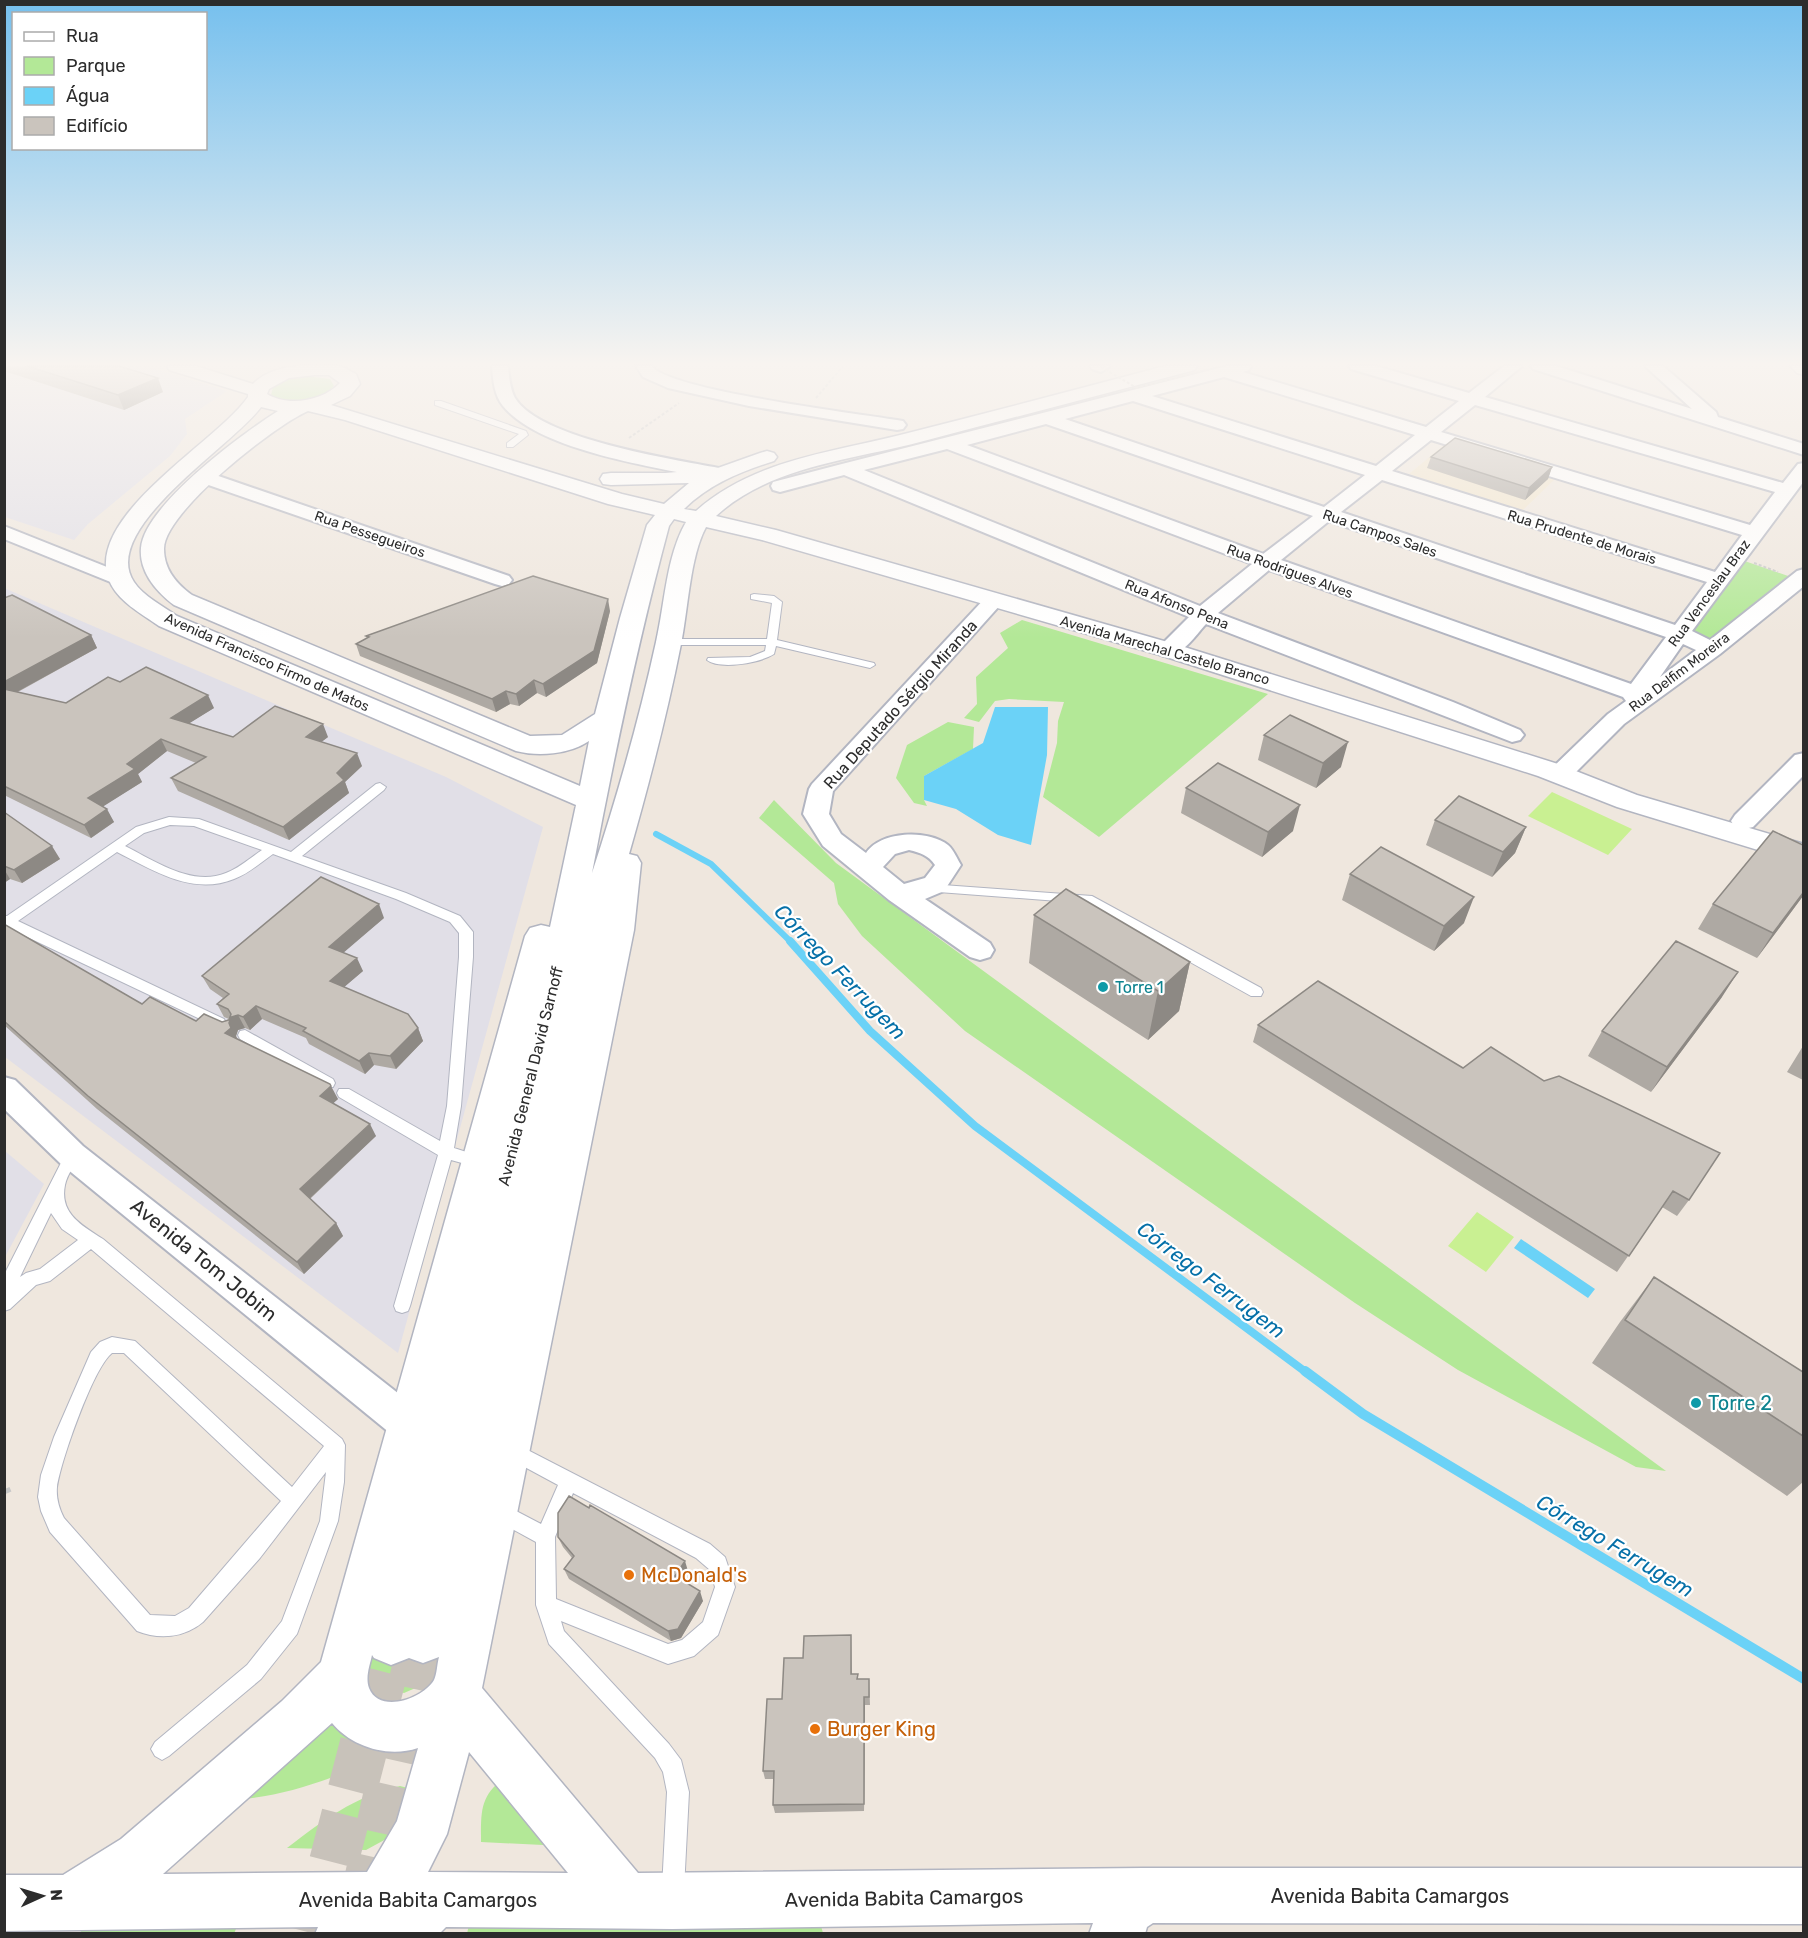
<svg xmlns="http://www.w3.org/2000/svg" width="1808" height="1938" viewBox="0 0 1808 1938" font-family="Rubik,sans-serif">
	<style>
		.industrial { fill: #e1dfe7 }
		.education { fill: #f1e5cd }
		.green { fill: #b3e897 }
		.pitch { fill: #c9f092 }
		.water { fill: #6bd2f7 }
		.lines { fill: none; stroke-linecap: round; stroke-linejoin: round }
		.stream-far2 { stroke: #6bd2f7; stroke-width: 6 }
		.stream-far1 { stroke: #6bd2f7; stroke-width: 8 }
		.stream { stroke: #6bd2f7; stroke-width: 10 }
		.secondary-tunnel { stroke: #c8c2ba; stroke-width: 49; stroke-dasharray: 49 25; stroke-linecap: butt }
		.lane-casing { stroke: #b2b5c1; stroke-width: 2 }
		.street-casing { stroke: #b2b5c1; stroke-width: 4 }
		.secondary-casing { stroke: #b2b5c1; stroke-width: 3 }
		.path-far1 { stroke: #c8c8c8; stroke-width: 2; stroke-dasharray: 3 2; stroke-linecap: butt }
		.path { stroke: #c8c8c8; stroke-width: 5; stroke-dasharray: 7 4.5; stroke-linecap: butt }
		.lane { fill: #fff; fill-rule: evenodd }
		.street { fill: #fff; fill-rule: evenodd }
		.secondary { fill: #fff; fill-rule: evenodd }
		.path-bridge { stroke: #c8c8c8; stroke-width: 2; stroke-dasharray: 3 2; stroke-linecap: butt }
		.wall { fill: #aea9a3 }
		.shaded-wall { fill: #8d8984 }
		.building { fill: #cac4bd; stroke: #8d8984; stroke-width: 1.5 }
		.culture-dot { fill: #0f9aa8; stroke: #fff; stroke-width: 2 }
		.food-dot { fill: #e8710a; stroke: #fff; stroke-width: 2 }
		.labels { text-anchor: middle; stroke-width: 4.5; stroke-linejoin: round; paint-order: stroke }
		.far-street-label { font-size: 14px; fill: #2c2c2c; stroke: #fff }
		.street-label { font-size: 16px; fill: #2c2c2c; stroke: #fff }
		.culture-label { font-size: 16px; fill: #0d838f; stroke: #fff; text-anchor: start }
		.near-street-label { font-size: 20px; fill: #2c2c2c; stroke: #fff }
		.near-culture-label { font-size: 20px; fill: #0d838f; stroke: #fff; text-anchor: start }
		.near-food-label { font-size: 20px; fill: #c56008; stroke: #fff; text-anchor: start }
		.near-water-label { font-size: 21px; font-style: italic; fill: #0570a8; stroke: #fff }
	</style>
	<rect width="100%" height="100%" fill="#efe7de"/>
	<path class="industrial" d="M5,366H146L227,391L185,419L187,434L170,456L88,524L74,540L5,517Z
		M4,588L446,777L543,827L398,1353L5,1057Z
		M5,1151L44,1184L5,1257Z"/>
	<path class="education" d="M1444,445L1555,479L1522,511L1409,474Z"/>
	<path class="green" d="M306,376L330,379L334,386C322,402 287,407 271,395L273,387L286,380Z
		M1736,558L1797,579L1712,648L1681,634Z
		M1022,620L1268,694L1099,837L1043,797L1057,743L1058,721L1064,702L1009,699L995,701L979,722L964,718L977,704L976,677L1008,648L1000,633Z
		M948,722L974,727L973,749L924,776V800L927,806L914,803L896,778L907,745Z
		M774,800L836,863L1666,1471L1636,1467L1458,1370L1355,1303L965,1031L862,936L838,904L834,883L759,818Z
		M455,1632L443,1671L427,1683L404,1693L386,1688L370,1669L369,1649Z
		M337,1708L433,1735C371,1761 310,1793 242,1799Z
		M509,1774L563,1846L481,1842C481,1808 480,1795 509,1774Z
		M400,1786L416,1790L388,1838L366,1850L287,1848C325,1819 352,1798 400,1786Z
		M84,1923L237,1926L234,1934H80Z
		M469,1924L821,1926L823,1933L467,1934Z"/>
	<path class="pitch" d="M1552,792L1632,829L1608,855L1528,816Z
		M1477,1212L1514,1237L1486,1272L1448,1246Z"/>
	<path class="water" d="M995,707H1048L1047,755L1031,845L998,835L956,809L924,800V776L983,743Z
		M1521,1239L1595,1289L1588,1298L1514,1248Z"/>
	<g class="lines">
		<path class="stream-far2" d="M656,834L711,864L791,942"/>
		<path class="stream-far1" d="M790,941L870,1031L975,1126L1307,1373"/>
		<path class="stream" d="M1305,1371L1363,1414L1804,1679"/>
		<path class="secondary-tunnel" d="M363,1905L423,1639
			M315,1934L391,1641"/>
		<g class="lane-casing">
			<path id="lane" d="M435,401H441L526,431L528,435L513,447H507V443L519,434L435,405Z
				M754,594L774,596L782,602L777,640L874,663L875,665L870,668L776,646L774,654C760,663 720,670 707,660L708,658L750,657L765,651L766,645H669L664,642L669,639H767L772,603L751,599V595Z
				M380,783L386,787L384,790L302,856L406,893L460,916L473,932V957L461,1106L454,1148L485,1158L488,1162L485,1166L480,1168L451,1160L410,1306L408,1311L402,1313L396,1311L394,1306L438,1155L339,1097L337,1093L339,1089H349L440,1141L447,1106L459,957V933L450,922L396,899L273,854C260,863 248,874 234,879C192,896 153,870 117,852L18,921L224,1019L226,1023L224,1027L219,1028L4,926V916H7L136,827L169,817L199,819L291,852L376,784ZM170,825L194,826L262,850C250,858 239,868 226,873C192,887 155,861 125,846L144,833Z
				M929,884L1092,896L1261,988L1263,992L1261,996H1251L1084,903L925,891L923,888L925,885Z
				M245,1030L333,1079L335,1083L333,1087H323L240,1039L238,1035L240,1031Z
				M72,1149L77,1151L80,1155C75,1164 67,1175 65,1185C59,1214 83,1226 103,1239L342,1439L345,1445L344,1482L338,1521L297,1634L261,1679L169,1756L162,1760L155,1756L151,1749L155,1742L247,1665L282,1621L320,1521L326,1472L260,1558L203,1622C184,1638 159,1640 137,1631L50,1532L41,1511L38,1497L41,1475L54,1437L91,1352L100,1342L112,1337L135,1341L292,1487L324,1446L91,1249L50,1281L36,1285L10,1309L4,1311V1275L67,1151ZM51,1213L62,1229L78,1240L40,1269L26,1273L20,1277ZM112,1353H124L281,1501L189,1608L175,1616L150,1615L64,1518C59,1508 56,1498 57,1487C61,1461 93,1368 112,1353Z
				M514,1443L710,1544L725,1557L735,1587L718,1635L694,1656L668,1664L561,1621L564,1631L669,1744L681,1760L689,1792L684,1889L681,1897L673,1900L665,1897L662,1889L667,1792L663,1772L655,1758L549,1644L536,1605V1542L492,1518L490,1511L492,1504L499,1502L541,1524L558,1485L508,1458L505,1452L508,1446ZM573,1493L696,1558L710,1570L715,1587L703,1622L682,1640L668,1644L556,1599L555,1537Z"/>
		</g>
		<g class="street-casing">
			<path id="street" d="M492,366H508C509,377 510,389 515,398C540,439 672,459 719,468L725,470L728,474L725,478L719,480C661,468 541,452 503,406C494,395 493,380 492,366Z
				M636,366H652C667,390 860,414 897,420L903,421L906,425L903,429L897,430L749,406L668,388L643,377Z
				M1090,366H1109V367L1101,372L1092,369Z
				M1227,366H1251L1249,370L1243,372L1426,427L1459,401L1351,369L1349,366H1376L1469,393L1504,366H1522L1485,397L1783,483L1798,464L1804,463V481L1692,631L1710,640L1797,571L1804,569V586L1720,654L1624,724L1569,779L1560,782L1551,779L1548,774L1551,769L1608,714L1626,701L1623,697L1269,570L1218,613L1453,702L1520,730L1524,735L1520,740L1512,742L1206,624C1194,637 1181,659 1161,655L1158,650L1161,645L1189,617L844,475L780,492L773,490L771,486L773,482L838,465ZM1224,377L1415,435L1376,466L1152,396ZM1133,401L1365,475L1324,507L1065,419ZM1475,405L1775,492L1750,525L1441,432ZM1046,424L1313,516L1263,554L967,445ZM1431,440L1742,535L1715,572L1392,471ZM947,449L1252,564L1200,606L864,470ZM1382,480L1707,582L1675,625L1341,512ZM1329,521L1666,637L1631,684L1281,560ZM1683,644L1696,650L1660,677Z
				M1531,366H1556L1692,409L1645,366H1663L1716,412L1718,417L1804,444V455L1533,369Z
				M204,471L509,576L512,580L509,584L502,586L495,584L197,481L195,477L197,473Z
				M4,526L127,575L130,579L127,583L120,585L113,583L4,539Z
				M994,594L1001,596L1004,600L1001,604L833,791L829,814L841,834L866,853C880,831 928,829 948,845C954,850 957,859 961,865L944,891L925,899L990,943L994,950L990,957L980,960L970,957L889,900L823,846L803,814L809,789L812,784L987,596ZM909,850C921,853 928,855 935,865L925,878L904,884L883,867L895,854Z
				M1804,753V775L1753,827L1744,829L1735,827L1731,821L1735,815L1795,755Z
				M4,1077L15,1080L83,1146L422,1412L428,1425L422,1438L409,1443L396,1438L61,1164L4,1109Z"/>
		</g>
		<g class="secondary-casing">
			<path id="secondary" d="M167,366H196L253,384C271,364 314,363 339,366C344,367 350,371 356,374L360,384L350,396L331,405L622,494L664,504L689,483L611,485L603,484L600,479L603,474L611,473H665L715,469L760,453L767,451L774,453L777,457L774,461C742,471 709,484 684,509L696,511C754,459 835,452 908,433C994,411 1079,389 1165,366H1197L1195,370C1103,394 1012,418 920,442C852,460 770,466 716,516L776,530L1178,645L1558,764L1637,795L1804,844V864L1617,807L1538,776L1160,655L762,540L706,527C690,556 688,610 681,644C667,715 649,784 629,854L637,856L641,863L634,930L482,1688L638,1873L1143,1868H1804V1924L1153,1923L1147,1927L1145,1934H1089L1093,1923L672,1929L446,1927L439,1934H315L318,1927L4,1931V1875H63L121,1839L282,1701L321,1662L525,936L530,928L541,925L550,927L576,805L159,626C142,614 117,601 109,580C84,516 217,442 248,397V394L169,370ZM315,375H329L340,383C323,401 288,407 267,394L269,389L289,378ZM261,407L278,411C243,433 144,506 141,548C139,572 157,592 174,605L516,751C539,757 570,754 589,741L580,786L177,616C163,606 143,596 134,582C98,529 235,444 261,407ZM308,411L345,420L608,504L655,515L647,525L620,618L595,714L562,735L530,736L192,595C177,584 164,570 164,549C163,513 275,425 308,411ZM674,519L686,522C666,557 665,603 656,642C639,720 617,797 592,873C614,756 638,641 669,526ZM372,1655L374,1658L391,1665L409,1658L423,1663L439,1657C437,1664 437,1674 434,1680C423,1699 379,1714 369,1688C365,1677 370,1665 372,1655ZM332,1723C352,1747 388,1758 418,1748L397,1821L367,1872L163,1874ZM469,1752L568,1873L428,1872L447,1834Z
				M1790,366H1804V375L1797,373Z"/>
		</g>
		<path class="path-far1" d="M816,398L843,366
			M629,438L679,403
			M1754,563L1778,572"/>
		<path class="path" d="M4,1492L11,1489"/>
		<use href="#lane" class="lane"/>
		<use href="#street" class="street"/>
		<use href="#secondary" class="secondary"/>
		<path class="path-bridge" d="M1106,366L1101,367L1137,388L1205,370"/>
	</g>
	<path class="wall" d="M4,366H119L163,392L124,410L4,371Z
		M1431,457L1552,467L1548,479L1525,500L1427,468Z
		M4,598L91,635L97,648L18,692L66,703L120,682L214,708L189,723L233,737H328L321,742L362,766L345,782L349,793L289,840L178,791L171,778L196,763L167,751L138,774L142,782L103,806L114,822L91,838L4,795Z
		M610,611L597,663L546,697L537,693L519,706L510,704L496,712L360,656L356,644L367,638L366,636Z
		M1264,735L1341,767L1316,788L1258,760Z
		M1186,788L1293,831L1262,857L1181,813Z
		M4,812L60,859L22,883L10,879L4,883Z
		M1435,820L1526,827L1515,853L1492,877L1426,845Z
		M1350,874L1464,923L1434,951L1342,900Z
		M1803,896L1757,958L1698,929L1713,904Z
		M1034,915L1190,962L1179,1011L1148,1040L1029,963Z
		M384,918L343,952L363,971L344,987L418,1028L423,1041L396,1069L374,1065L365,1074L309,1044L306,1038L262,1019L250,1030L245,1028L238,1030L236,1036L238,1040L338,1099L333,1103L376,1136L310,1199L336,1223L343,1236L304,1274L97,1109L4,1025V924L142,1004L196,1021L222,1022L229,1019L224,1017L217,1004L223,998L210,989L202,976Z
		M1722,997L1651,1092L1588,1056L1602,1031Z
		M1258,1025L1463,1068L1689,1200L1677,1216L1662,1207L1617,1272L1253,1042Z
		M1803,1046V1080L1787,1072Z
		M1654,1277L1803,1372V1482L1787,1496L1592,1363L1620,1322Z
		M558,1537L688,1571L682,1580L703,1601L681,1638L671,1641L569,1579L564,1569L572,1558L563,1547Z
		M851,1635L852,1674H858V1679H869L870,1705H865L864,1811L775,1813L773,1805L774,1779H765L763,1771L782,1699L803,1658Z"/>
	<path class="shaded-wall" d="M158,378L163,392L124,410L118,395Z
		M1552,467L1548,479L1525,500L1529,488Z
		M608,599L610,611L597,663L546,697L543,684Z
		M91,635L97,648L4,699V682Z
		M534,680L537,693L519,706L516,694Z
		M506,691L510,704L496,712L492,699Z
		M208,695L214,708L177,731L171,718Z
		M323,724L328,737L311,750L306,737Z
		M161,739L167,751L138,774L142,782L96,811L88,798L127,764Z
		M1348,742L1341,767L1316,788L1323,763Z
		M357,753L362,766L345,782L349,793L289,840L283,827Z
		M1300,805L1293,831L1262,857L1268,832Z
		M107,809L114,822L91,838L84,825Z
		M1526,827L1515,853L1492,877L1503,852Z
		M52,846L60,859L22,883L14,870Z
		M4,869L10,879L4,883Z
		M1803,893V896L1757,958L1773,933Z
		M1474,897L1464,923L1434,951L1444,926Z
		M379,904L384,918L335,960L329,947Z
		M357,958L363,971L336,994L330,981Z
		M1190,962L1179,1011L1148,1040L1158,991Z
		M1738,972L1722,997L1651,1092L1667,1067Z
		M256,1006L262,1019L250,1030L243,1017Z
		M238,1015L245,1028L238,1030L236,1036L238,1041L225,1033L231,1017Z
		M418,1028L423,1041L396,1069L390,1056Z
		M369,1053L374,1065L365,1074L359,1061Z
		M331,1086L338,1099L327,1109L320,1096Z
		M370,1124L376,1136L307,1201L300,1189Z
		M336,1223L343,1236L304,1274L297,1262Z
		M685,1561L688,1571L678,1586L675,1576Z
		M700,1591L703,1601L681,1638L671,1641L668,1631Z
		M864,1697L865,1705L864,1811Z"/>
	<path class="building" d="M27,366H119L158,378L118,395Z
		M1455,438L1552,467L1529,488L1431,457Z
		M533,576L608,599L594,651L543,684L534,680L516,694L506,691L492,699L356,644L369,637L366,636Z
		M12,595L91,635L4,682V598Z
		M146,667L208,695L171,718L233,737L275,706L323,724L306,737L357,753L337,773L344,780L283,827L171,778L206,757L161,739L127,764L135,769L88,798L107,809L84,825L4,786V689L66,703L108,677L120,682Z
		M1290,715L1348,742L1323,763L1264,735Z
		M1218,763L1300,805L1268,832L1186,788Z
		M1459,796L1526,827L1503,852L1435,820Z
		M4,812L52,846L14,870L4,866Z
		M1773,831L1803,845V893L1773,933L1713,904Z
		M1381,847L1474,897L1444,926L1350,874Z
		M321,877L379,904L329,947L357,958L330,981L408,1014L418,1028L390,1056L369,1053L359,1061L303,1031L306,1028L256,1006L243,1017L238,1015L231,1017L229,1023L231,1028L225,1033L330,1084L331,1086L320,1096L370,1124L300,1189L336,1223L297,1262L88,1096L4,1021V924L142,1004L150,997L196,1021L204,1014L222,1022L229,1020L231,1014L228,1009L217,1004L229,994L202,976Z
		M1066,889L1190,962L1158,991L1034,915Z
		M1676,941L1738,972L1667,1067L1602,1031Z
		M1318,981L1463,1068L1491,1047L1544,1081L1559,1076L1720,1153L1689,1200L1673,1191L1629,1256L1258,1025Z
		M1654,1277L1803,1372V1436L1625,1320Z
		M569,1496L589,1508L590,1505L685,1561L675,1576L700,1591L678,1629L668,1631L564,1569L574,1556L558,1537V1513Z
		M851,1635V1674H858L857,1679H869V1697H864V1804L773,1805L774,1771H763L767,1699H782L784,1658H803L804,1636Z"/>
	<linearGradient id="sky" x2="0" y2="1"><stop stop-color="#76c0ee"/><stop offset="0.57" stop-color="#f8f4f0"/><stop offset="1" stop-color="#f8f4f0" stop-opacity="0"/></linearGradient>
	<rect width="1808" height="638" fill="url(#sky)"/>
	<g class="culture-dot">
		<circle cx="1103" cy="987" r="6"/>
		<circle cx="1696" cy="1403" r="6"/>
	</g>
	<g class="food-dot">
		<circle cx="629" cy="1575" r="6"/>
		<circle cx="815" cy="1729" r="6"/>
	</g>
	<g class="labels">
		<g class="far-street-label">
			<text transform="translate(1380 533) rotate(19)" y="5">Rua Campos Sales</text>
			<text transform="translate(370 534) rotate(19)" y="5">Rua Pessegueiros</text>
			<text transform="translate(1582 537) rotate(17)" y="5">Rua Prudente de Morais</text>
			<text transform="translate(1290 571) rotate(20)" y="5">Rua Rodrigues Alves</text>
			<text transform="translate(1709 593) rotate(-54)" y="5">Rua Venceslau Braz</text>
			<text transform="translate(1177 604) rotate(22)" y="5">Rua Afonso Pena</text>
			<text transform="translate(1165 650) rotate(16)" y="5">Avenida Marechal Castelo Branco</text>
			<text transform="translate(267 662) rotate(24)" y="5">Avenida Francisco Firmo de Matos</text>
			<text transform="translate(1679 672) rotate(-37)" y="5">Rua Delfim Moreira</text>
		</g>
		<g class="street-label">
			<text transform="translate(900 704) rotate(-48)" y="6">Rua Deputado Sérgio Miranda</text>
			<text transform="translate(530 1076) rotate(-76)" y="6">Avenida General David Sarnoff</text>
		</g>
		<g class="culture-label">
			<text x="1115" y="993">Torre 1</text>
		</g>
		<g class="near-street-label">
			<text transform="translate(204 1260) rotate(39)" y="7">Avenida Tom Jobim</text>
			<text x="1390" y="1903">Avenida Babita Camargos</text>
			<text transform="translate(904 1898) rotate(-1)" y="7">Avenida Babita Camargos</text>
			<text x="418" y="1907">Avenida Babita Camargos</text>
		</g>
		<g class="near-culture-label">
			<text x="1708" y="1410">Torre 2</text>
		</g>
		<g class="near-food-label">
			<text x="641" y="1582">McDonald's</text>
			<text x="827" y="1736">Burger King</text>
		</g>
		<g class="near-water-label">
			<text transform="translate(840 972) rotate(46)" y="7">Córrego Ferrugem</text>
			<text transform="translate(1211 1280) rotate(37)" y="7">Córrego Ferrugem</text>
			<text transform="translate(1615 1546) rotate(31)" y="7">Córrego Ferrugem</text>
		</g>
	</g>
	<rect width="1808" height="1938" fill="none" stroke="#2c2c2c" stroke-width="12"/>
	<rect x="12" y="12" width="195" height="138" fill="#ffffff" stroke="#ababab" stroke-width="1.5"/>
	<rect x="24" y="32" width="30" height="9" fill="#ffffff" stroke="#ababab" stroke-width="1.5"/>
	<text x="66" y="42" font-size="18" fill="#2c2c2c">Rua</text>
	<rect x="24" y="57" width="30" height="18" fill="#b3e897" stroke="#ababab" stroke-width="1.5"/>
	<text x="66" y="72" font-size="18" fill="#2c2c2c">Parque</text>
	<rect x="24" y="87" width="30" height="18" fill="#6bd2f7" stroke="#ababab" stroke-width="1.5"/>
	<text x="66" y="102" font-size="18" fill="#2c2c2c">Água</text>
	<rect x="24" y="117" width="30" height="18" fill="#cac4bd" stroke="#ababab" stroke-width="1.5"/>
	<text x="66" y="132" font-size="18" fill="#2c2c2c">Edifício</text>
	<g transform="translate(42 1896) rotate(86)" stroke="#ffffff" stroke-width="4.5" paint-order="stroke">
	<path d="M0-4.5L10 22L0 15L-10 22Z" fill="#2c2c2c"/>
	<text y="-9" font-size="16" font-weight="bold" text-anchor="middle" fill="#2c2c2c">N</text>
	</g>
</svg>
